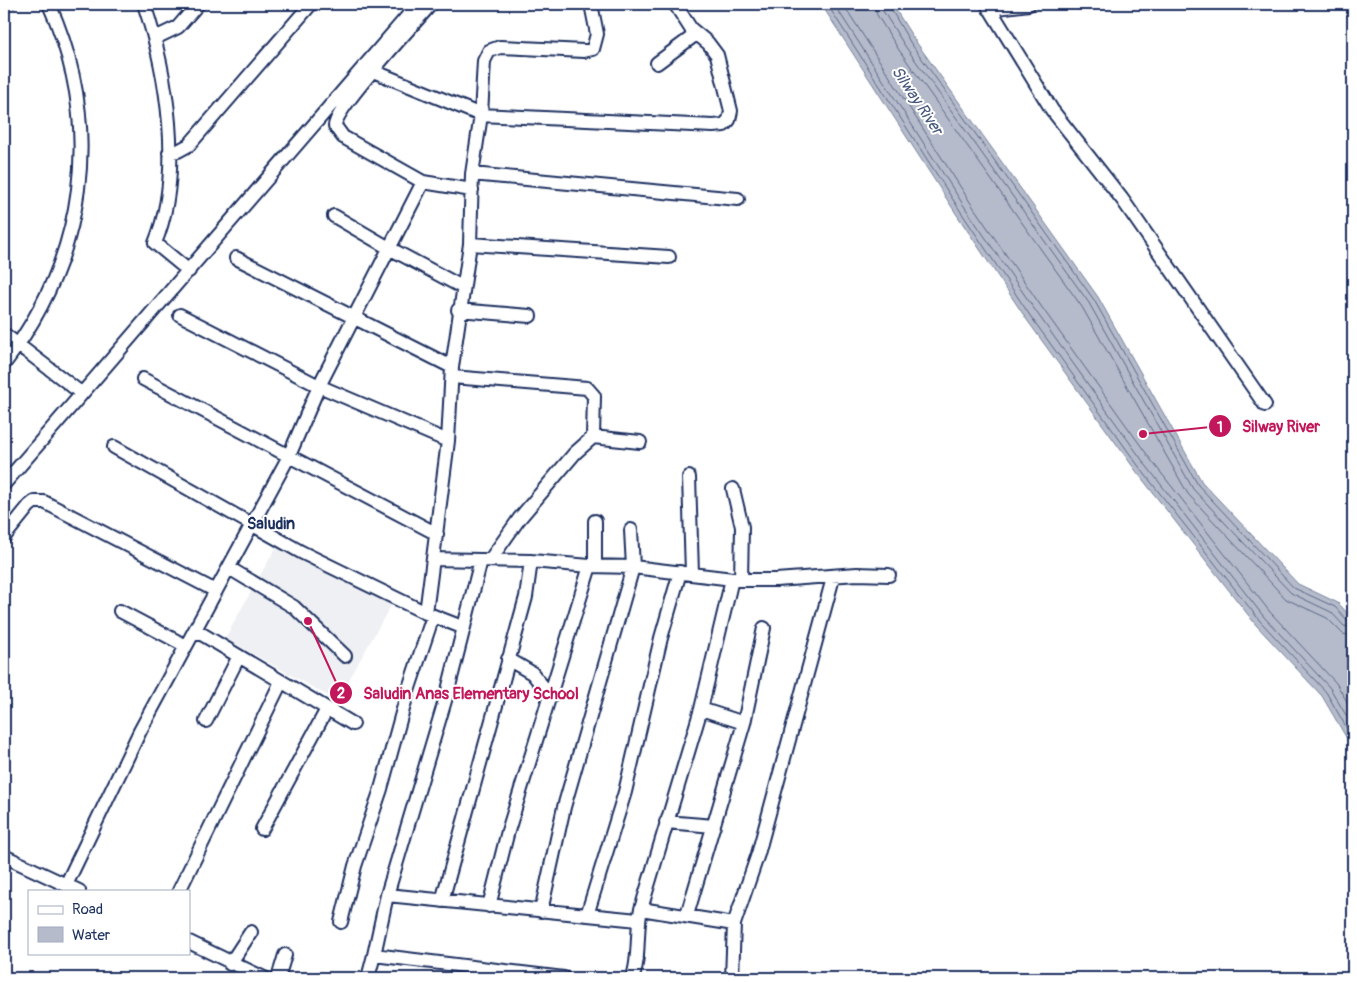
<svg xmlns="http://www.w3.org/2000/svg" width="1357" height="982" viewBox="0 0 1357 982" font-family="Pangolin,sans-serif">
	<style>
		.built { fill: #eff0f4 }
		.water { fill: #b5bbca; stroke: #77839f }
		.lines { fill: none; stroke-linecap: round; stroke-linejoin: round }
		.shore { stroke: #596789; stroke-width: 1 }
		.minor-casing { stroke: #1b2f5e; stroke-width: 16 }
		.path { stroke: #1b2f5e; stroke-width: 2.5; stroke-dasharray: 1 4; stroke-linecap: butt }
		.minor { stroke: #fff; stroke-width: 12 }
		.labels { text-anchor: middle; stroke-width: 4; stroke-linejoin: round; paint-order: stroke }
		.water-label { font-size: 16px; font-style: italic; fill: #49597e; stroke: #fff }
		.neighbourhood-label { font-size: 16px; font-weight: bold; fill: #1b2f5e; stroke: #fff }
		.leader { fill: none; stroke: #c2185b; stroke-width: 2 }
		.callout-dot { fill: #c2185b; stroke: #fff; stroke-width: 2 }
		.mark-label { font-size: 15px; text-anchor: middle; font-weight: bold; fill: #fff }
		.callout-label { font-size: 16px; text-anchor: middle; font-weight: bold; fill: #c2185b; stroke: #fff; stroke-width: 4; stroke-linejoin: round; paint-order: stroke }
	</style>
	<rect width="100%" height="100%" fill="#fff"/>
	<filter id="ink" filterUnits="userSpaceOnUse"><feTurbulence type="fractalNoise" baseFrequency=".02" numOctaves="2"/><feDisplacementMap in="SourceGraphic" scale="10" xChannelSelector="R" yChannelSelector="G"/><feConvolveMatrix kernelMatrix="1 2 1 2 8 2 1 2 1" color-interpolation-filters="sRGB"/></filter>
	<g filter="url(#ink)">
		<path class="built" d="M279,542L391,605L337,701L225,638Z"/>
		<path class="water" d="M821,4H892L914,39L1098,297L1202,482L1298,584L1338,603L1353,619V749L1322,696L1256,625L1136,471L1027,320L957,215Z"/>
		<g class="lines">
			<path class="shore" d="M827,4L961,212L1031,317L1140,468L1260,621L1326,692L1353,739
				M834,4L966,209L1037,313L1145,464L1264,617L1330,688L1353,727
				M843,4L972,205L1043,309L1151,460L1270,612L1336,683L1353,712
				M874,4L877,15L899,50L1082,307L1188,494L1286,599L1327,618L1343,634L1353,636
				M882,4L883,11L905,46L1089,303L1193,489L1291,593L1331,612L1344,626L1353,628
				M888,4L910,42L1094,300L1198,485L1294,588L1335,607L1348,621L1353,622"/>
			<g class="minor-casing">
				<path id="minor" d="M144,4C167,73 184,173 155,243L189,271
					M431,4C415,23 335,108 335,126L343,137L423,182L472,190
					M987,4L1052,110L1122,199L1265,405
					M989,9L1029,4
					M155,38L178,27L198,4
					M657,63L695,35
					M373,71L481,115L713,126L724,125L729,120L731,111L717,55L708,43L691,29L675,4
					M169,153L178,151L189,145L311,4
					M472,174L738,199
					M334,216L389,248L462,287
					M470,244L669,257
					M236,258L452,367
					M458,310L530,316
					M180,315L319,386L448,441
					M4,334L81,393
					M4,364C86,257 104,127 49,4
					M452,377L587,388L594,396L593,437
					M143,379L437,534
					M114,447L301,552L426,613L462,627
					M689,477L692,573
					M4,484L418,4
					M733,489L742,527L741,580
					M595,521V566
					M4,537L29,506L34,502H44L216,591
					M433,559L531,561L590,566L633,567L741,580H776L857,574L889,575
					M481,560L447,694L387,895L374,955L564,978
					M490,560L519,519L575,453L593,437L640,442
					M229,568L294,607L345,656
					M120,611L186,646
					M426,613L448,441L452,367L470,244L472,174L481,115L484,61L489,51L500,47L584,51L593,49L597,34L591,4
					M195,630L353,724
					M508,659L532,673L550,695
					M701,709L744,723
					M206,721L239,656
					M666,822L714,826
					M262,829L327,709
					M4,856L79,891
					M66,885L140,731L288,458L319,386L423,182
					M179,891L281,682
					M387,895L638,920
					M442,901L526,597L531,561
					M489,906L508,831L590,566
					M641,909L734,924
					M541,911L564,807L633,567L631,530
					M587,915L625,792L661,638L680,572
					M687,915L744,723L764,628
					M341,922L355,866L381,789L408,691L433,616
					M189,942L264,978
					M230,964L251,932
					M278,978L285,955
					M368,978L374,955
					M632,978C640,963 636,929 641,909L701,709L732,579
					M732,978L734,924L758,854L833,578"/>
			</g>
			<path class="path" d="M4,12L21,4"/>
			<use href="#minor" class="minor"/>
		</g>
	</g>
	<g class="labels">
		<g class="water-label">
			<text transform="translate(918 100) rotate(56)" y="6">Silway River</text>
		</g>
		<g class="neighbourhood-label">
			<text x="271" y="529">Saludin</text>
		</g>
	</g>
	<path class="leader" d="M1143 434L1220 426M308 621L341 693"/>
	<g class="callout-dot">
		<circle cx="1143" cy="434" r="5"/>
		<circle cx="308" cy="621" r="5"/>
		<circle cx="1220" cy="426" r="12"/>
		<circle cx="341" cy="693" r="12"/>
	</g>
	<g class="mark-label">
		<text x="1220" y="432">1</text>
		<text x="341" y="698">2</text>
	</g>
	<g class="callout-label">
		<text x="1281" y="432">Silway River</text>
		<text x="471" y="699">Saludin Anas Elementary School</text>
	</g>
	<rect width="1357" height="982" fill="none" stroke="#fff" stroke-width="20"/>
	<rect x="10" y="10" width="1337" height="962" fill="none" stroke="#1b2f5e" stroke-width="2" filter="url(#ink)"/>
	<rect x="28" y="890" width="162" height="65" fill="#ffffff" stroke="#a4acbf"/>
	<rect x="38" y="906" width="25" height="8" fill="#ffffff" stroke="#a4acbf"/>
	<text x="72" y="914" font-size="15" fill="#1b2f5e">Road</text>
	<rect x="38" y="927" width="25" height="15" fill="#b5bbca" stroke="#a4acbf"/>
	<text x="72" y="940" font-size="15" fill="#1b2f5e">Water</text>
</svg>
